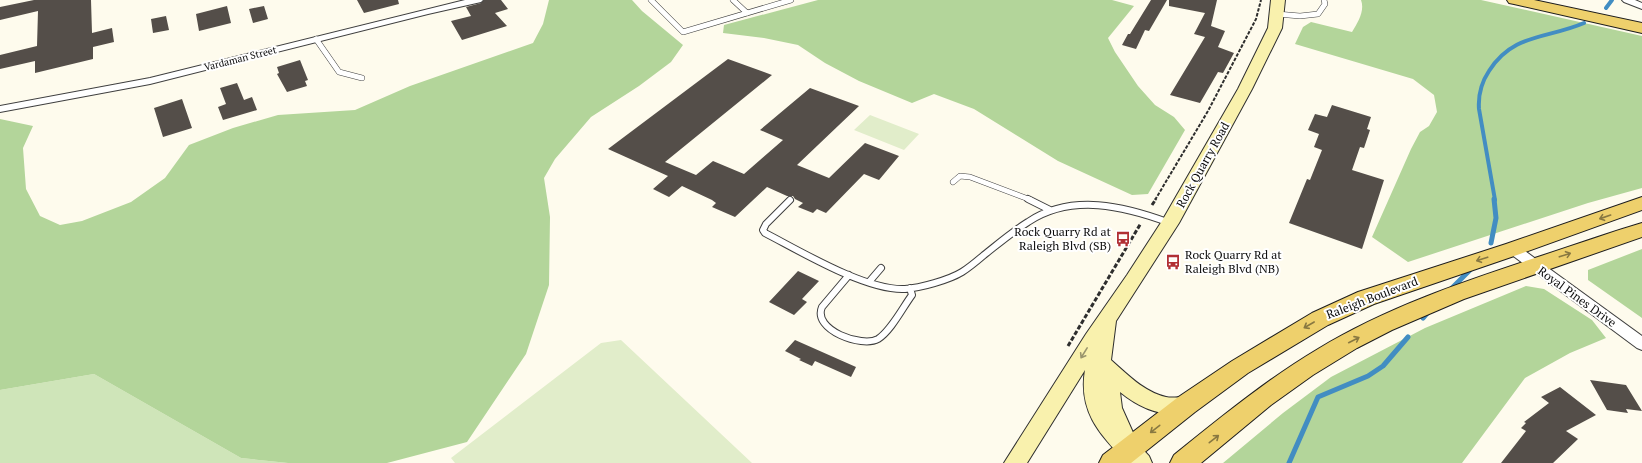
<svg xmlns="http://www.w3.org/2000/svg" width="1642" height="463" viewBox="0 0 1642 463" font-family="'PT Serif',serif">
	<style>
		.green { fill: #cfe5b9 }
		.forest { fill: #b3d59a }
		.pitch { fill: #e1edca }
		.lines { fill: none; stroke-linecap: round; stroke-linejoin: round }
		.stream-far1 { stroke: #428dc2; stroke-width: 4 }
		.stream { stroke: #428dc2; stroke-width: 5 }
		.building { fill: #544e49 }
		.lane-far1-casing { stroke: #3f3f3f; stroke-width: 6 }
		.lane-casing { stroke: #3f3f3f; stroke-width: 8 }
		.street-casing { stroke: #3f3f3f; stroke-width: 2 }
		.secondary-casing { stroke: #2e2e2e; stroke-width: 2 }
		.primary-casing { stroke: #1d1d1d; stroke-width: 2 }
		.path-far1 { stroke: #2e2e2e; stroke-width: 2; stroke-dasharray: 3.5 1.5; stroke-linecap: butt }
		.path { stroke: #2e2e2e; stroke-width: 3; stroke-dasharray: 4.5 2; stroke-linecap: butt }
		.lane-far1 { stroke: #fff; stroke-width: 5 }
		.lane { stroke: #fff; stroke-width: 6 }
		.street { fill: #fff; fill-rule: evenodd }
		.secondary { fill: #f9f1ad; fill-rule: evenodd }
		.primary { fill: #eed06c; fill-rule: evenodd }
		.oneway { stroke: #887841 }
		.oneway2 { stroke: #9a956d }
		.labels { text-anchor: middle; stroke-width: 4; stroke-linejoin: round; paint-order: stroke }
		.far-street-label { font-size: 10px; fill: #0c0c0c; stroke: #fff }
		.street-label { font-size: 12px; fill: #0c0c0c; stroke: #fff }
		.poi-label { font-size: 12px; fill: #0c0c0c; stroke: #fff; text-anchor: end }
	</style>
	<rect width="100%" height="100%" fill="#fefbed"/>
	<path class="green" d="M94,374L241,458L288,463H0V390Z"/>
	<path class="forest" d="M549,0H632L642,11L683,45L671,62L639,86L591,117L555,159L544,178L550,217L549,285L526,354L467,442L387,463H288L241,458L94,374L0,390V119L33,126L23,148L26,189L40,216L60,225L82,221L131,202L165,178L189,145L233,128L278,115L355,110L410,86L533,43L543,24Z
		M818,0H1112L1134,6L1108,38L1115,52L1138,86L1155,105L1174,117L1185,130L1148,194L1132,195L1058,161L974,109L934,94L912,103L859,81L825,63L798,45L764,38L723,33L724,25Z
		M1361,0H1481L1642,36V188L1588,203L1408,262L1372,237L1411,149L1420,132L1429,126L1437,112L1434,95L1413,79L1295,44L1303,27L1311,22L1352,32C1358,22 1365,11 1361,0Z
		M1642,249V318L1588,280V270Z
		M1526,286L1544,289L1592,320L1606,338L1570,353L1525,378L1462,463H1223L1283,413L1331,377L1425,328Z"/>
	<path class="pitch" d="M870,115L919,134L904,150L854,130Z
		M621,340L752,463H455L451,458L601,343Z"/>
	<g class="lines">
		<path class="stream-far1" d="M1606,8L1612,0
			M1495,200L1479,109C1478,95 1481,83 1489,71C1513,33 1547,39 1584,23"/>
		<path class="stream" d="M1491,243L1496,218L1494,199
			M1450,290L1472,268
			M1423,318L1429,311
			M1289,463L1318,397L1368,376L1383,366L1408,337"/>
	</g>
	<path class="building" d="M34,0H91L92,33L112,28L114,42L93,47V59L35,73V61L0,69V55L37,46L38,11L0,20V7Z
		M357,0H398L399,4L364,13Z
		M484,0H501L508,9L495,13L507,26L462,40L451,21L471,16L466,7L481,3Z
		M1151,0H1167L1149,31L1145,30L1136,49L1122,45L1128,34H1130Z
		M1169,0H1217L1211,26L1225,31L1218,47L1234,53L1223,73L1218,72L1200,103L1170,95L1205,37L1194,34L1205,13L1169,6Z
		M227,6L231,23L199,31L196,14Z
		M264,6L268,19L253,23L249,9Z
		M166,16L169,30L153,33L151,19Z
		M728,59L772,75L665,162L696,175L713,161L744,174L783,140L760,130L810,88L859,106L797,165L829,178L865,143L899,156L879,180L864,174L826,213L817,209L813,213L798,207L803,203L795,199L793,196H787L767,187L735,217L712,207L716,203L712,200L682,186L669,197L653,189L668,176L608,149Z
		M300,60L308,80L305,81L307,86L287,92L277,74L279,73L277,67Z
		M237,83L244,100L252,97L257,110L223,120L218,107L226,104L220,88Z
		M182,99L192,128L163,137L154,108Z
		M1332,105L1371,117L1367,129L1370,130L1364,148L1360,147L1352,170L1384,180L1362,249L1289,223L1307,179L1310,180L1322,150L1314,147L1319,134L1308,130L1315,114L1327,117Z
		M798,271L819,281L802,299L807,302L794,315L769,302Z
		M795,340L856,367L851,377L815,361L812,366L799,360L801,359L785,351Z
		M1590,380L1626,385L1642,411L1626,409L1628,413L1607,410Z
		M1560,387L1596,415L1566,431L1578,439L1553,463H1501L1526,431L1521,428L1526,423L1524,422L1549,403L1541,397Z"/>
	<g class="lines">
		<g class="lane-far1-casing">
			<path id="lane-far1" d="M651,0L683,32L791,0
				M733,0L747,13
				M1277,14L1300,16L1318,14L1325,4L1324,0
				M316,39L339,72L362,78
				M953,182L960,176L970,177L1031,200"/>
		</g>
		<g class="lane-casing">
			<path id="lane" d="M1028,199L1050,210
				M790,200L766,224L763,230L765,233C800,251 866,291 905,289C920,288 949,280 962,272C970,267 977,261 984,255C998,244 1012,232 1028,222C1072,193 1124,206 1170,223
				M849,275L822,307C812,330 862,348 878,339C891,331 903,307 912,295L910,288
				M869,282L881,268"/>
		</g>
		<g class="street-casing">
			<path id="street" d="M465,0H483L481,2L428,14L150,84L0,112V106L150,78Z
				M1622,0H1635L1642,3V9L1624,2Z
				M1513,244L1518,246L1642,336V350L1637,348L1508,252L1506,249L1508,246Z"/>
		</g>
		<g class="secondary-casing">
			<path id="secondary" d="M1271,0H1285L1282,28L1252,89L1179,223L1116,321L1111,360C1127,374 1144,392 1166,397C1175,399 1184,395 1194,399L1197,405L1194,411C1167,420 1141,409 1120,392L1122,408L1135,437L1134,440L1149,456L1152,463H1127C1101,435 1078,413 1085,370L1027,463H1004L1086,334L1127,275L1162,221L1238,89L1268,28Z"/>
		</g>
		<g class="primary-casing">
			<path id="primary" d="M1507,0H1534L1642,23V33L1514,4L1509,3Z
				M1642,197V210L1520,254L1374,304L1328,325L1248,373L1195,412L1131,463H1099L1103,455L1177,398L1232,361L1312,313L1358,292L1506,244Z
				M1642,223V237L1464,299L1392,330L1357,348L1313,375L1271,405L1201,463H1170L1174,455C1220,418 1266,380 1318,349C1387,307 1465,281 1541,256C1575,245 1608,233 1642,223Z"/>
		</g>
		<path class="path-far1" d="M1155,200L1208,111L1256,19L1261,0"/>
		<path class="path" d="M1152,205L1156,199
			M1068,346L1141,223"/>
		<use href="#lane-far1" class="lane-far1"/>
		<use href="#lane" class="lane"/>
		<use href="#street" class="street"/>
		<use href="#secondary" class="secondary"/>
		<use href="#primary" class="primary"/>
	</g>
	<defs><path id="oneway-shaft" d="M-6 0H5M1.5-3L5.5 0L1.5 3" fill="none" stroke-width="1.6" stroke-linecap="round" stroke-linejoin="round"/></defs>
	<g class="oneway">
		<use href="#oneway-shaft" transform="translate(1605 217) rotate(161)"/>
		<use href="#oneway-shaft" transform="translate(1565 255) rotate(-18)"/>
		<use href="#oneway-shaft" transform="translate(1482 259) rotate(162)"/>
		<use href="#oneway-shaft" transform="translate(1309 325) rotate(150)"/>
		<use href="#oneway-shaft" transform="translate(1354 340) rotate(-27)"/>
		<use href="#oneway-shaft" transform="translate(1155 429) rotate(142)"/>
		<use href="#oneway-shaft" transform="translate(1214 439) rotate(-38)"/>
	</g>
	<use class="oneway2" href="#oneway-shaft" transform="translate(1084 353) rotate(122)"/>
	<defs>
		<g id="bus-bare" transform="scale(1.2)"><path d="M-5-6H5V4H4V6H2V4H-2V6H-4V4H-5ZM-3.5-4V0h7V-4ZM-3.5 1.2v1.5H-2V1.2ZM2 1.2v1.5H3.5V1.2Z" fill="#b12f34" stroke="#fff" stroke-width="2.5" paint-order="stroke"/></g>
	</defs>
	<g fill-rule="evenodd">
		<use href="#bus-bare" x="1123" y="239"/>
		<use href="#bus-bare" x="1173" y="262"/>
	</g>
	<g class="labels">
		<g class="far-street-label">
			<text transform="translate(240 58) rotate(-14)" y="4">Vardaman Street</text>
		</g>
		<g class="street-label">
			<text transform="translate(1203 165) rotate(-61)" y="4">Rock Quarry Road</text>
			<text transform="translate(1577 297) rotate(36)" y="4">Royal Pines Drive</text>
			<text transform="translate(1372 298) rotate(-21)" y="4">Raleigh Boulevard</text>
		</g>
		<g class="poi-label">
			<text x="1111" y="236">Rock Quarry Rd at<tspan x="1111" dy="14">Raleigh Blvd (SB)</tspan></text>
			<text x="1185" y="259" text-anchor="start">Rock Quarry Rd at<tspan x="1185" dy="14">Raleigh Blvd (NB)</tspan></text>
		</g>
	</g>
</svg>
